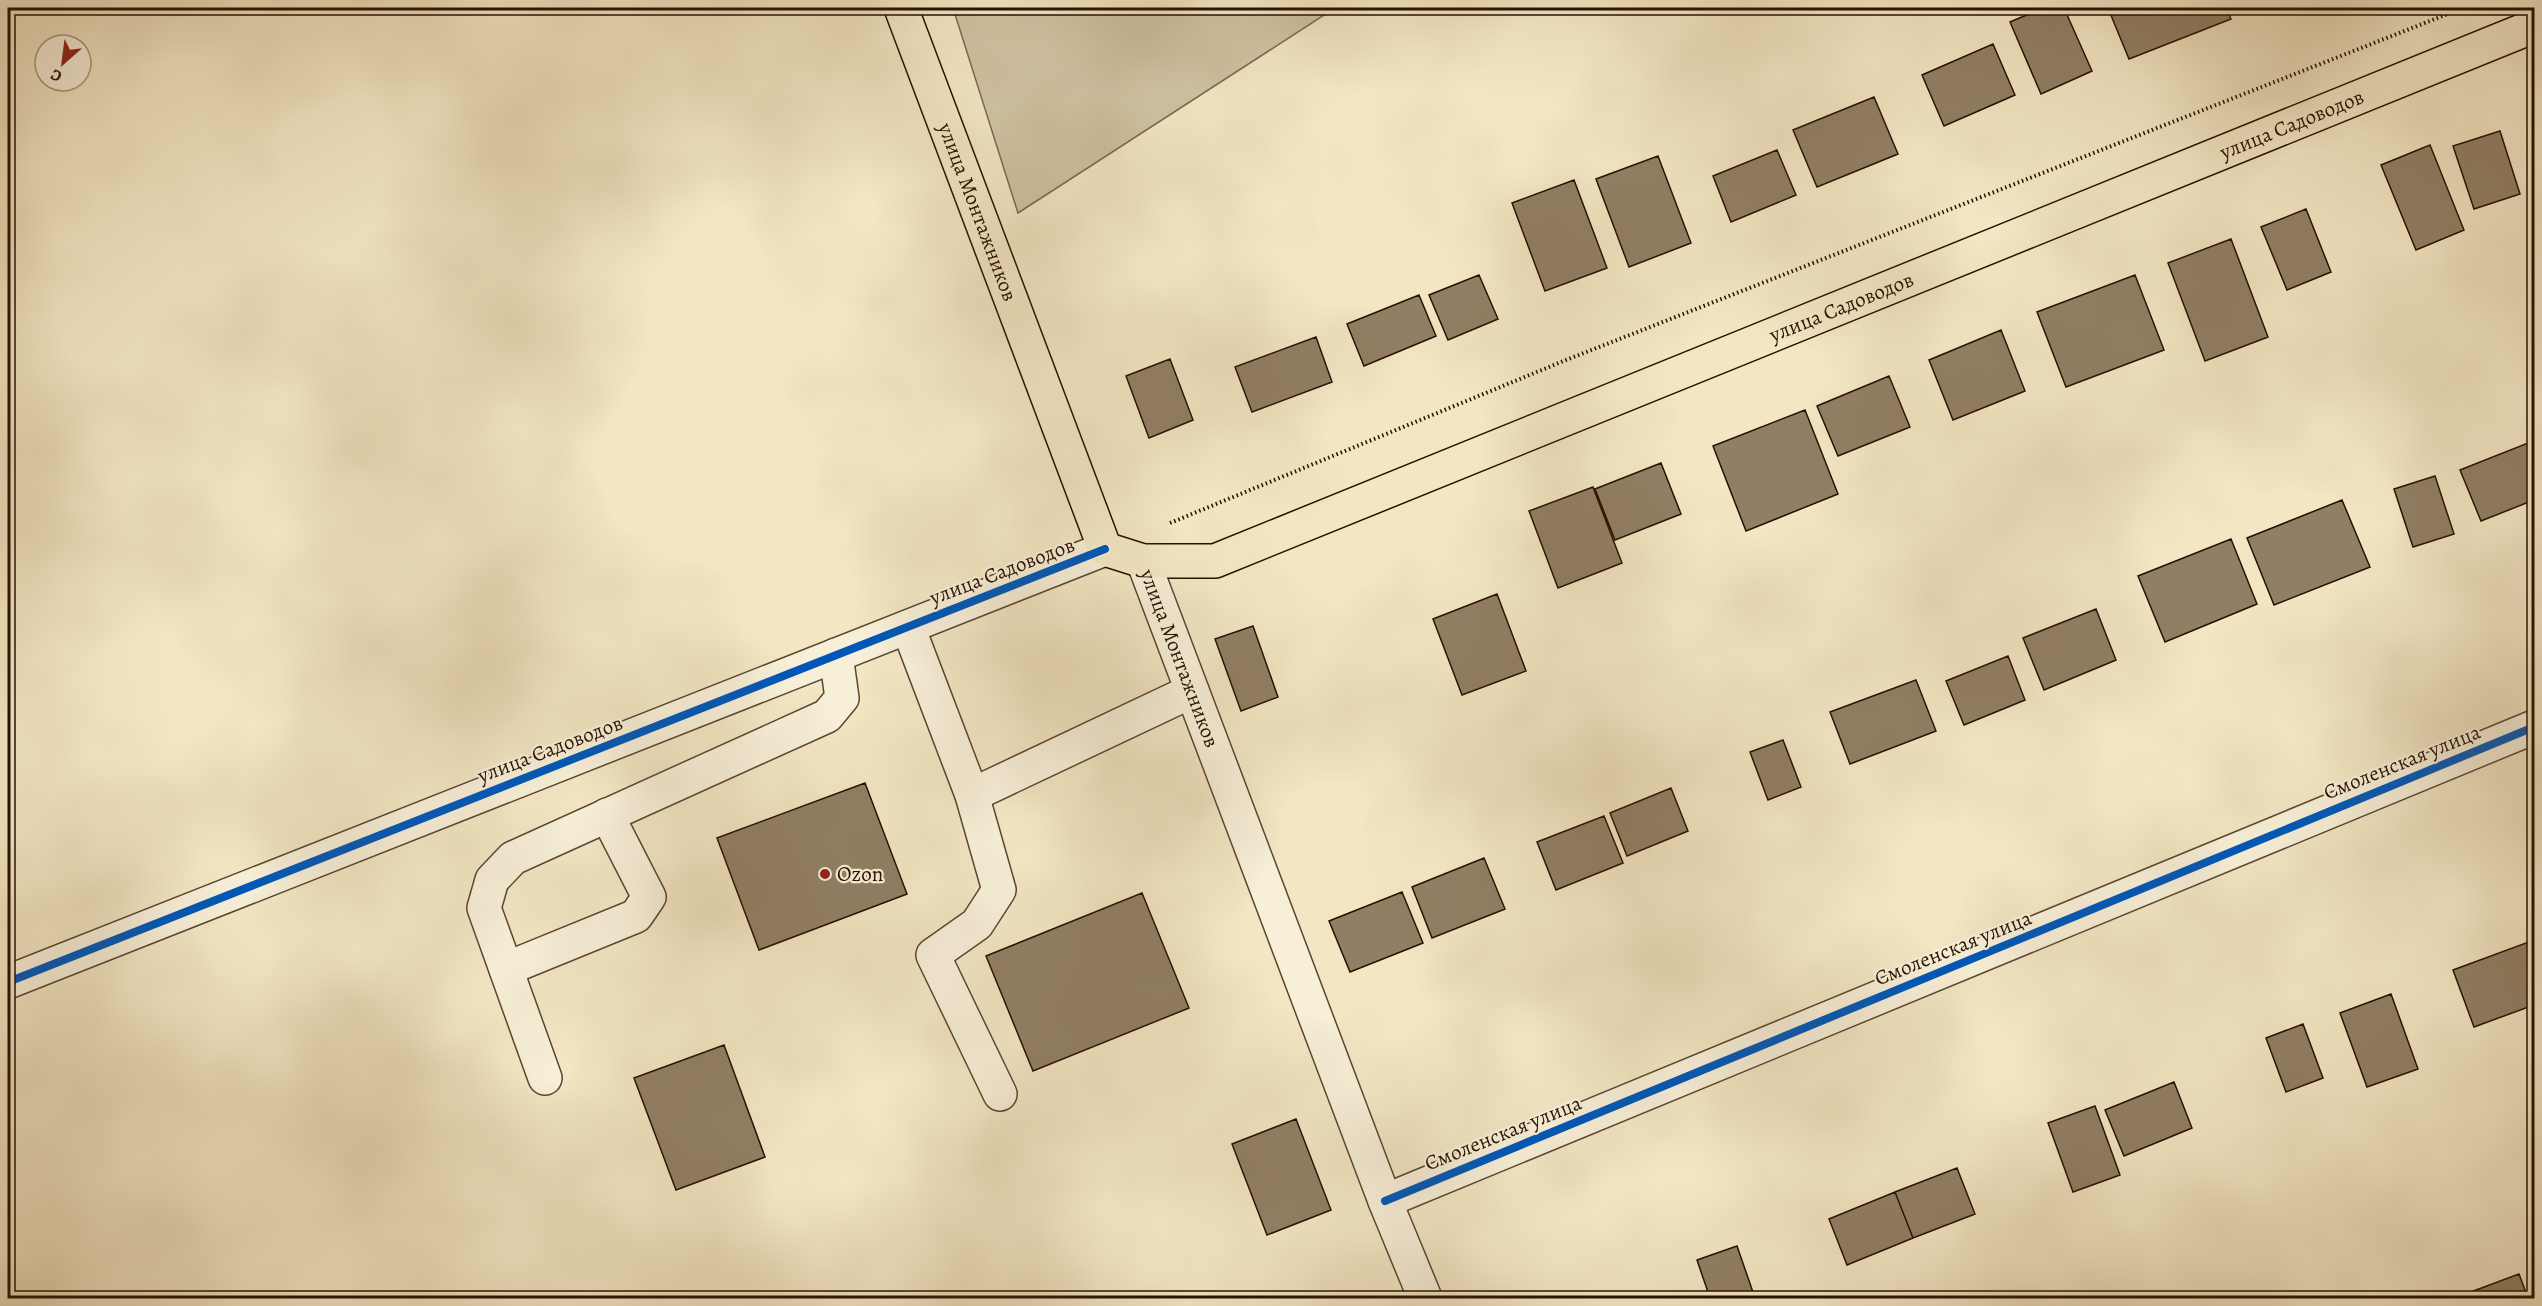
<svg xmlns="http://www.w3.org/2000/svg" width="2542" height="1306" viewBox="0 0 2542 1306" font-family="Alegreya,serif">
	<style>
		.green { fill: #cfc2a2; stroke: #7b6951; stroke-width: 1.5 }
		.building { fill: #917f65; stroke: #271000; stroke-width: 1.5 }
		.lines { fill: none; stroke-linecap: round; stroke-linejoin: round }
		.minor-casing { stroke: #5a4631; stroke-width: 36 }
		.major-casing { stroke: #271000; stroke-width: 36 }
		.path { stroke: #271000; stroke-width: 4; stroke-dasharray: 1.5 3; stroke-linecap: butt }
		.minor { stroke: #f7efd8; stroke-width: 33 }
		.major { stroke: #f2e6c3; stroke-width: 33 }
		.cycleway-casing { stroke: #f7efd8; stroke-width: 11 }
		.cycleway { stroke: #0057b8; stroke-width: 8 }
		.poi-dot { fill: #8f2418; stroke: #f7efd8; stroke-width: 2 }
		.labels { text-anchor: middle; stroke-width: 4.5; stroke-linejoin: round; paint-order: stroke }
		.street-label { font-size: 21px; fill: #271000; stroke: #f7efd8 }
		.poi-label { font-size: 21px; fill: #271000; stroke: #f7efd8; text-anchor: start }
	</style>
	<rect width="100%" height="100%" fill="#f2e6c3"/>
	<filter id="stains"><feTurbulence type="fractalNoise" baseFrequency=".00333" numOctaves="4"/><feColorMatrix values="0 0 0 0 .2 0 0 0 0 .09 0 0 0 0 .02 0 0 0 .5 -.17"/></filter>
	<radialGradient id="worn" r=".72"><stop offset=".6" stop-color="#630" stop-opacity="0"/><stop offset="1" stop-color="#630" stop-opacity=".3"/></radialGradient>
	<path class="green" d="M953,8H1335L1018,213Z"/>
	<path class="building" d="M2043,8H2064L2092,71L2041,94L2010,22Z
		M2108,8H2226L2231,19L2129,59Z
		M1993,44L2015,95L1944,126L1922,75Z
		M1874,97L1898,154L1817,187L1793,130Z
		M2500,131L2520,194L2474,209L2453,146Z
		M2430,145L2464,230L2416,250L2381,165Z
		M1777,150L1796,195L1731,222L1713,176Z
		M1658,156L1691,243L1629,267L1596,179Z
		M1574,180L1607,268L1545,291L1512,203Z
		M2306,209L2331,272L2287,290L2261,227Z
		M2231,239L2268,337L2205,361L2168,263Z
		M1479,275L1498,319L1448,340L1429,295Z
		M2135,275L2164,350L2066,387L2037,312Z
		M1419,295L1436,336L1364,366L1347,324Z
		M2001,330L2025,391L1953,420L1929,360Z
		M1316,337L1332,382L1252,412L1235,367Z
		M1170,359L1193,420L1149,438L1126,376Z
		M1889,376L1910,427L1838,456L1817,406Z
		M1805,410L1838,494L1746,531L1713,446Z
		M2533,441L2534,500L2481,521L2460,470Z
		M1661,463L1681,514L1615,540L1595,489Z
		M2435,476L2454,534L2413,547L2394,489Z
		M1593,487L1622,563L1558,588L1529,511Z
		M2342,500L2370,567L2274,605L2247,538Z
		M2231,539L2257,604L2165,642L2138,576Z
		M1497,594L1526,671L1462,695L1433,619Z
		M2096,609L2116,660L2044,690L2023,638Z
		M1253,626L1278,697L1241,711L1215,639Z
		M2008,656L2025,700L1964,725L1946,681Z
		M1916,680L1936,731L1850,764L1830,712Z
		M1783,740L1801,787L1768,800L1750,752Z
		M865,783L907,894L759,950L717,838Z
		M1671,788L1688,831L1627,856L1610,813Z
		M1604,816L1623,863L1556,890L1537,842Z
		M1484,858L1505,909L1432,938L1412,887Z
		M1402,892L1423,943L1350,972L1329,921Z
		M1142,893L1189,1008L1033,1071L986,956Z
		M2534,940V1005L2474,1027L2453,970Z
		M2391,994L2418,1069L2367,1087L2340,1013Z
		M2303,1024L2323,1078L2286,1092L2266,1038Z
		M724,1045L765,1157L676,1190L634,1078Z
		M2174,1082L2192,1128L2124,1156L2105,1110Z
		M2095,1106L2120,1175L2073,1192L2048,1123Z
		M1296,1119L1331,1210L1267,1235L1232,1144Z
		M1957,1168L1975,1214L1913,1238L1895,1192Z
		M1895,1192L1913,1238L1847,1265L1829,1219Z
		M1737,1246L1755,1298H1710L1697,1260Z
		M2519,1274L2528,1298H2461L2460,1296Z"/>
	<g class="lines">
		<g class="minor-casing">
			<g id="minor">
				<path id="s1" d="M1143,561L1385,1201L1425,1298"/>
				<path d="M908,627L972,795L999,890L977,924L933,955L1000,1094"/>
				<path d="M972,795L1192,691"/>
				<path d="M506,969L636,916L649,897L607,815"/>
				<path d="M8,982L1105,549"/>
				<path d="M545,1078L484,908L492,880L513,858L827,716L842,698L836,655"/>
				<path d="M1385,1201L2534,727"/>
			</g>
		</g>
		<g class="major-casing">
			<g id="major">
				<path id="s2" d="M901,8L1105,549L1143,561H1215L2534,26"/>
			</g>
		</g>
		<path class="path" d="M1170,523L1566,360L2463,8"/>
		<use href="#minor" class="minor"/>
		<use href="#major" class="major"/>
		<g class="cycleway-casing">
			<path id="cycleway" d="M8,982L1105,549
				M1385,1201L2534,727"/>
		</g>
		<use href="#cycleway" class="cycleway"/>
	</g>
	<circle class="poi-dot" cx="825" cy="874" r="6"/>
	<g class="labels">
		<g class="street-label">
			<text dy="7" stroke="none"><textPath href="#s2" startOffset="1852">улица Садоводов</textPath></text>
			<text dy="7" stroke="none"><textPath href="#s2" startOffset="218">улица Монтажников</textPath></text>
			<text dy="7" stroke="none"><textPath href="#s2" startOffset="1366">улица Садоводов</textPath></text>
			<text transform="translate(1002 571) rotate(-21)" y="7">улица Садоводов</text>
			<text dy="7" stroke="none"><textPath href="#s1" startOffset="104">улица Монтажников</textPath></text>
			<text transform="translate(550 749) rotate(-21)" y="7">улица Садоводов</text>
			<text transform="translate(2402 762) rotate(-22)" y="7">Смоленская улица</text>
			<text transform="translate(1953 948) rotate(-22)" y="7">Смоленская улица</text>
			<text transform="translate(1503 1133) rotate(-22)" y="7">Смоленская улица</text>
		</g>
		<g class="poi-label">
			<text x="837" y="881">Ozon</text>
		</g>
	</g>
	<rect width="2542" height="1306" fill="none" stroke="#f2e6c3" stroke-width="30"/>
	<rect x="9" y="9" width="2524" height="1288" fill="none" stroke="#271000" stroke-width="3"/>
	<rect x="15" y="15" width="2512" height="1276" fill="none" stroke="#271000" stroke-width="1.5"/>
	<g transform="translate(63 63) rotate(208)"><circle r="28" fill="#f7efd8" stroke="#a49682" stroke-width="1.5"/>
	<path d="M0-4.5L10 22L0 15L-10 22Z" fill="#8f2418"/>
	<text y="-9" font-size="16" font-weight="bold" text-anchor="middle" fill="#271000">С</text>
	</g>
	<rect width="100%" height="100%" filter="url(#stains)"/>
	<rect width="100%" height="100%" fill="url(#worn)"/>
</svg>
